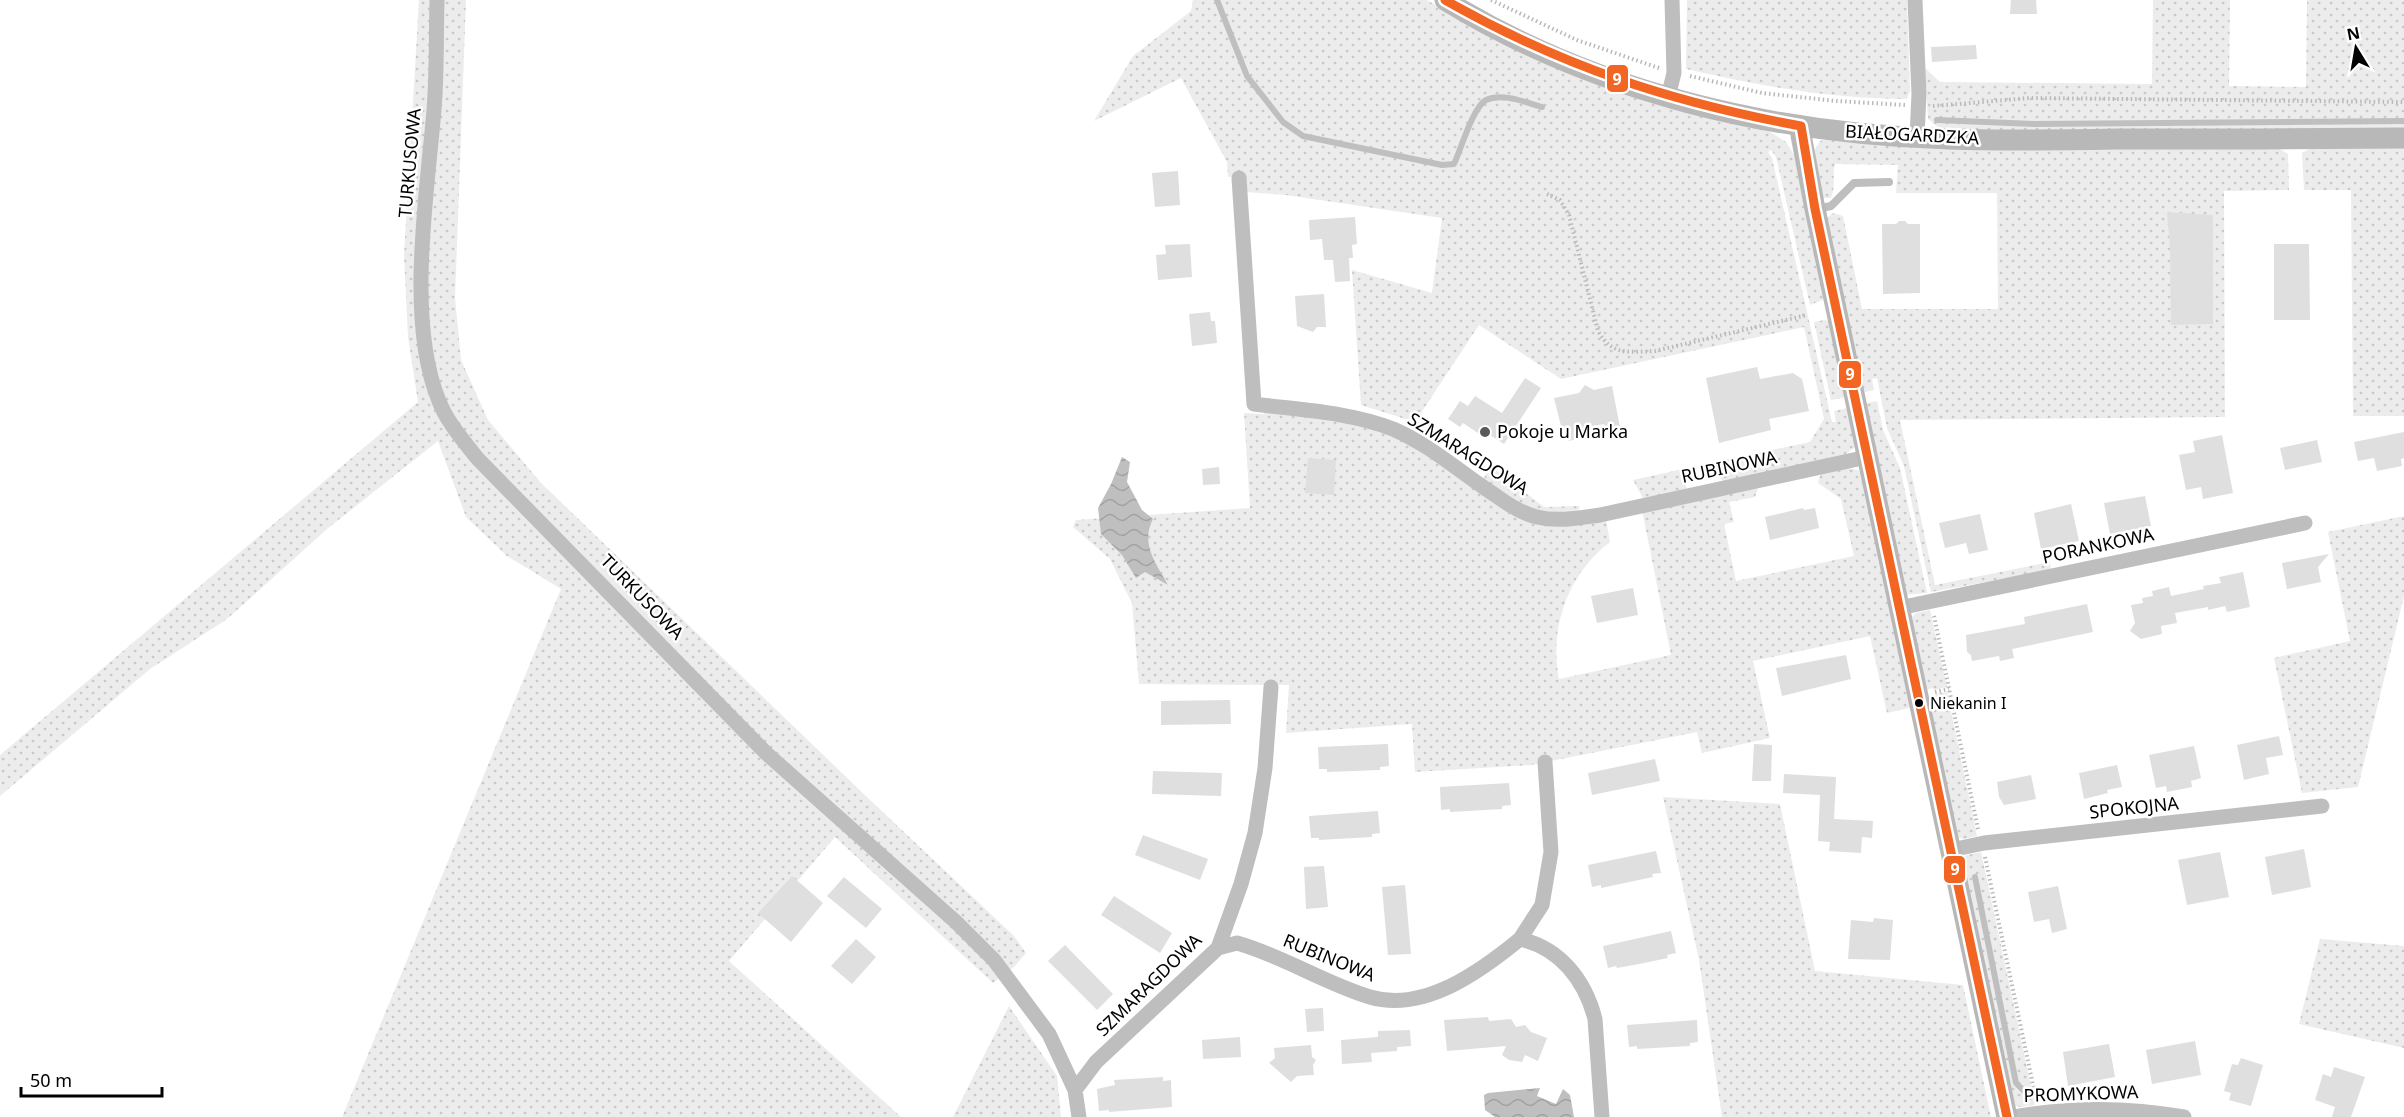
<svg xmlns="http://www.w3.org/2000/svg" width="2404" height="1117" viewBox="0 0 2404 1117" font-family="'Noto Sans',sans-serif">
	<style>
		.grass { fill: url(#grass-dots) }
		.water { fill: url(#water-waves) }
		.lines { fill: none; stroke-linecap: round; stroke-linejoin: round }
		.stream { stroke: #bfbfbf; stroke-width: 6 }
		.building { fill: #dfdfdf }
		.path { stroke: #b9b9b9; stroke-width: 4; stroke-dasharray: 1.5 3; stroke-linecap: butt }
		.lane { stroke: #bebebe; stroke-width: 8 }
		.street { stroke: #bebebe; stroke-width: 15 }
		.secondary { stroke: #b8b8b8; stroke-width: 21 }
		.bus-1-casing { stroke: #fff; stroke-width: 14 }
		.bus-1 { stroke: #f26522; stroke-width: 9 }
		.poi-dot { fill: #595959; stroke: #fff; stroke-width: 2 }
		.bus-dot { fill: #000; stroke: #fff; stroke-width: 2 }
		.labels { text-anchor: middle; stroke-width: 5; stroke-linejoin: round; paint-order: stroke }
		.bus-label { font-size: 16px; fill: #000; stroke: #fff; text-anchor: start }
		.street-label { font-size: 18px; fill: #000; stroke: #fff }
		.poi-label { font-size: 18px; fill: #000; stroke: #fff; text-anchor: start }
		.line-badge { stroke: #fff; stroke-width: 2 }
		.badge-label { font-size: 16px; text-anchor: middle; font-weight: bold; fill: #fff }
	</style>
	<defs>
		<pattern id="grass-dots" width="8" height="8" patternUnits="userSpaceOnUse" patternTransform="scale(1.5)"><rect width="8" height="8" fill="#ececec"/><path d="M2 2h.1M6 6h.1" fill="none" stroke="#c9c9c9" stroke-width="1.8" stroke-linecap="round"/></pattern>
		<pattern id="water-waves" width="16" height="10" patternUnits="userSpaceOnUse" patternTransform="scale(1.5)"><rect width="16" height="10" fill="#bfbfbf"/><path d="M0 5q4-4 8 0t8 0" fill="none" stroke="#a2a2a2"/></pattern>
	</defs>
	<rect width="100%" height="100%" fill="#fff"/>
	<path class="grass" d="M419,0H466L455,298L461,360L488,420L541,483L869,799L1014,936L1026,953L1015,966L993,983L835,837L729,961L901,1117H342L561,589L507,556L466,517L438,441L327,529L227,619L150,669L0,796V755L418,402L408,337L404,255Z
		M1193,0H1427L1450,14L1767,130L1786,142L1794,155L1825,299L1810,305L1776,157L1771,150L1768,152L1772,158L1832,422H1836L1834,411L1848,408L1856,446L1841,458L1725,482L1699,465L1810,442L1824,419L1804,327L1561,379L1479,325L1415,422L1361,405L1352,270L1432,293L1442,218L1286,195L1246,192L1244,176L1228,177L1227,162L1181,78L1094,121L1133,56L1191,11Z
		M1687,0H1907L1910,91L1907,99C1831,99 1760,86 1686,69Z
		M2153,0H2230L2229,86L2306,87L2307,0H2404V130H1942L1928,119L1925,68L1940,82L2152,84Z
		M1828,139L2278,148L2288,154L2289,190L2224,191L2225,417L1900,420L1935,585L2050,562L2051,570L1931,592L1904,466L1887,428L1877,378L1872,379L1874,390L1861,393L1824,220L1833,213L1843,216L1862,309H1998L1997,193H1896L1898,165L1835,164C1832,175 1836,187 1831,198H1823L1814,151L1820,141Z
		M2404,147V416H2353L2351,190H2304L2302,153L2311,148Z
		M1824,320L1830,321L1846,397L1831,400L1814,322Z
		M1877,401L1883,430L1900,468L1927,593L1904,595L1863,404Z
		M1264,410L1358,424L1401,439L1507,510L1606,520L1610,542C1568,574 1549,627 1559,679L1671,655L1642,510L1759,485L1755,497L1729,502L1734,522L1724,524L1736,581L1854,556L1841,499L1818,483L1821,472L1847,468L1862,471L1913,707L1887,713L1870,636L1753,661L1770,738L1702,753L1697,732L1531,765L1415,772L1412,724L1286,733L1289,685L1139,684L1132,603L1110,559L1073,527L1076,520L1250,508L1244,413L1264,414Z
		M1489,465L1544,507L1580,506L1577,515L1534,513L1483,481Z
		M1683,469L1687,491L1644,500L1633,480Z
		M2404,516V596L2358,787L2302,793L2274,658L2350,641L2328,532Z
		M1930,610L1947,687L1934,690L1933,688L1925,690L1912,617L1916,613Z
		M1947,692L1977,836L1964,839L1956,837L1929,709L1938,707L1935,694Z
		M1663,797L1780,804L1815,971L1963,985L1991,1117H1722L1699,960Z
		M1981,852L2035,1105L2020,1107L2013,1105L1961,859L1967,855Z
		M2320,939L2404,946V1048L2299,1024Z
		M1009,1006L1057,1076L1061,1117H953Z"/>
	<path class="water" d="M1122,457L1130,462L1127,482L1142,510L1153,519C1140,544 1156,563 1168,585L1145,572L1136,578L1122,555L1101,534L1098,508L1111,484Z
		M1540,1088L1537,1096L1556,1104L1563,1089L1570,1095L1574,1117H1495L1485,1110L1484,1095L1488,1093Z"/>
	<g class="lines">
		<path class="stream" d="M1217,0L1247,76L1283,122L1303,136L1442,165L1454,164C1461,149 1473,107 1486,100C1502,92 1527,103 1542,107
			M1937,120L2034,124L2404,121
			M1975,877L2016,1083L2030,1097"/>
	</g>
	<path class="building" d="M2011,0H2036L2037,14H2010Z
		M1976,45L1977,59L1932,62L1931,47Z
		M1178,171L1180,205L1155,207L1152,173Z
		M2167,212L2213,215V324L2171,325L2170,248Z
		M1355,217L1357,244L1352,245L1353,258H1349L1350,281L1335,282L1333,260H1324L1322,239L1310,240L1309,220Z
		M1899,221H1905L1908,224H1920V293L1883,294L1882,224H1896Z
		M1190,244L1192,277L1158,280L1156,255L1166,254L1165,245Z
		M2274,244H2309L2310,320H2274Z
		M1324,294L1326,327H1317L1313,332L1297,326L1295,296Z
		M1210,312L1211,321H1215L1217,343L1192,346L1189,314Z
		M1757,367L1760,379L1793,373L1802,379L1809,411L1769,419L1771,430L1719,443L1706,378Z
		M1525,378L1541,388L1504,444L1490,435L1487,439L1463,423L1460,427L1448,419L1460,401L1468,406L1475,396L1502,413Z
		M1585,385L1594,390L1612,386L1620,427L1606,430L1604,424L1583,428L1576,439L1569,441L1564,438L1554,398L1579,393Z
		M2404,432V458L2401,459L2402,466L2377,471L2374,458L2358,461L2354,442Z
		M2222,435L2233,493L2203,499L2201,487L2186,490L2179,455L2195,452L2193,441Z
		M2317,440L2322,462L2285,470L2280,448Z
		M1308,458L1336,460L1334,495L1305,493Z
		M1219,467L1220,484L1203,485L1202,469Z
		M2145,496L2151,526L2110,534L2104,503Z
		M2071,504L2079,541L2041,549L2034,513Z
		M1803,508L1804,510L1815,508L1819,528L1770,540L1765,517Z
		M1980,514L1988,550L1969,554L1966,543L1945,548L1939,523Z
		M2329,554L2318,567L2321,582L2287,589L2282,563Z
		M2243,572L2250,607L2227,612L2225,606L2208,610V607L2175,613L2177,623L2161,626L2162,634L2141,639L2130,631L2135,623L2131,605L2143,603L2142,598L2153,596L2152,591L2169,587L2171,596L2204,589L2203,586L2221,583L2219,577Z
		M1633,588L1638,615L1597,623L1591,596Z
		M2087,604L2093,632L2012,649L2014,658L2000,661L1999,656L1972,661L1971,655L1967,652L1966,635L2025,624L2024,617Z
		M1846,655L1851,679L1782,696L1776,668Z
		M1230,700L1231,724L1161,725V701Z
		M2279,736L2283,755L2266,758L2269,774L2244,780L2237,745Z
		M1388,744L1389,766L1380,767V770L1327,772V769H1319L1318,747Z
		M1754,744L1772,745L1771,781H1752Z
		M2194,746L2201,778L2191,781L2192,787L2167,792L2166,786L2156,788L2149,755Z
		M1655,759L1660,781L1592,795L1588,773Z
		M2117,765L2122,787L2107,790L2108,793L2084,799L2079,773Z
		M1153,771L1222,773L1221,796L1152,794Z
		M1784,774L1836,777L1834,819L1873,821L1872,838L1862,837L1861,853L1829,851L1830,842L1818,841L1820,795L1783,793Z
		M2031,775L2036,799L2004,805L1999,797L1997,782Z
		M1509,783L1511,805L1502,806V809L1450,812V809L1441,810L1440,787Z
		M1378,811L1380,833L1372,834V837L1319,840V838H1311L1309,816Z
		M1143,835L1208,859L1200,880L1135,855Z
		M2304,849L2311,887L2272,895L2265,857Z
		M1656,851L1661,873L1652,874L1653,877L1601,888V885L1592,887L1588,865Z
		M2220,852L2229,897L2187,905L2178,860Z
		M1324,866L1328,907L1306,909L1304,867Z
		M792,876L823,903L791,942L758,913Z
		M844,877L882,909L866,928L827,896Z
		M1405,885L1411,954L1388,955L1382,887Z
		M2058,886L2067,929L2052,933L2049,919L2034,922L2028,892Z
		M1114,896L1172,933L1160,953L1101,915Z
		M1874,918L1893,920L1890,960L1848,959L1851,920L1873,922Z
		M1671,931L1676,953L1667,955L1668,958L1639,964L1617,968L1616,966L1608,968L1603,946Z
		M856,939L876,957L852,984L831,966Z
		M1065,945L1113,994L1097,1010L1048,961Z
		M1323,1008L1324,1031L1307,1032L1305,1009Z
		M1488,1017L1489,1021L1511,1019L1516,1027L1525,1025L1531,1032L1547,1038L1538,1061L1525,1055L1522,1062L1509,1060L1502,1055L1506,1046L1447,1051L1444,1020Z
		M1697,1020L1698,1042L1690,1043V1046L1637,1049V1046L1629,1047L1627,1025Z
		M1410,1030L1411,1046L1397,1047V1051L1371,1053L1372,1062L1342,1064L1341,1040L1378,1037V1031Z
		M1240,1037L1241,1057L1203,1059L1202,1040Z
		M2195,1041L2201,1075L2152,1084L2146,1050Z
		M2109,1044L2115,1077L2068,1086L2063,1052Z
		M1311,1045L1312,1057L1316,1060L1313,1065L1314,1075L1297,1076L1291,1082L1269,1063L1275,1058L1274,1048Z
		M2241,1058L2263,1065L2251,1106L2229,1100L2231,1093L2224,1091L2232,1064L2238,1065Z
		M2334,1067L2365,1077L2351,1117H2332L2335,1107L2315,1100L2323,1074L2331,1077Z
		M1163,1077V1081L1171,1080L1172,1107L1109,1112V1110L1099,1111L1097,1089L1115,1085L1114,1080Z"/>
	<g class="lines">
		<path class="path" d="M1491,0L1577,40L1659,68
			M1690,76L1762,93L1836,101L1905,105
			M1933,106L2030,98L2404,102
			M1547,194L1560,200L1569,215L1598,331C1612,356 1629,352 1655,351L1807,315
			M1934,616L1978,829
			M1935,692L1949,689
			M1985,857L2036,1099"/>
		<path class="lane" d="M1817,209L1831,206L1854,183L1889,182"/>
		<path class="street" d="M437,0C436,37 437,74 434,110C427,195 406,321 439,401C447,422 463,440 477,458L766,753L956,922L994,960L1049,1034L1075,1090L1079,1117
			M1915,0L1919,94L1917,137
			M1668,97L1674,73L1672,0
			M1239,178L1254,404C1300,410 1350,412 1393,429C1428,444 1458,470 1489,491C1504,501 1519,513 1537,517C1558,522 1579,518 1600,515L1867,457
			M1899,608L2305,523
			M1951,850L1984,843L2322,806
			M1520,939L1542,905L1551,852L1545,762
			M1218,948L1237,943C1283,956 1324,983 1370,997C1424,1013 1481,971 1520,939C1560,948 1585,980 1595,1019L1602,1117
			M1075,1090L1096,1062L1218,948L1241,884L1255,833L1265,768L1271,687
			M2014,1117C2070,1107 2128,1107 2184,1117"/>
		<path class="secondary" d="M1445,0C1596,93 1773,134 1949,139C2005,141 2061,140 2117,139C2213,139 2308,139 2404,138
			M1801,126V135L1815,209L2007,1117"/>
		<g class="bus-1-casing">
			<path id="bus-1" d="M1445,0C1561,66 1670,102 1801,126
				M1801,126L1815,209L2007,1117"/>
		</g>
		<use href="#bus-1" class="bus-1"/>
	</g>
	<circle class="poi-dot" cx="1485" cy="432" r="6"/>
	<circle class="bus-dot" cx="1919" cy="703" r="5"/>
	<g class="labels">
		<g class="bus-label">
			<text x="1930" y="709">Niekanin I</text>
		</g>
		<g class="street-label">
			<text transform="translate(1912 135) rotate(3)" y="6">BIAŁOGARDZKA</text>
			<text transform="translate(410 163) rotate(-85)" y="6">TURKUSOWA</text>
			<text transform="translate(1468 454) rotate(32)" y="6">SZMARAGDOWA</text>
			<text transform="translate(1729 467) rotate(-12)" y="6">RUBINOWA</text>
			<text transform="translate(2098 546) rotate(-12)" y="6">PORANKOWA</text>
			<text transform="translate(642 597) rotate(46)" y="6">TURKUSOWA</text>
			<text transform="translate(2134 808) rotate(-6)" y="6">SPOKOJNA</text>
			<text transform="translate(1329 958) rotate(22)" y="6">RUBINOWA</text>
			<text transform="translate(1149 985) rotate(-44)" y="6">SZMARAGDOWA</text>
			<text transform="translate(2081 1094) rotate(-2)" y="6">PROMYKOWA</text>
		</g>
		<g class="poi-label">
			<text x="1497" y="438">Pokoje u Marka</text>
		</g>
	</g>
	<g class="line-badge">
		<rect x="1606" y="64" width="23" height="29" rx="6" fill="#f26522"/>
		<rect x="1838" y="360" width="24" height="29" rx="6" fill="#f26522"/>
		<rect x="1943" y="855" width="23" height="29" rx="6" fill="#f26522"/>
	</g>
	<g class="badge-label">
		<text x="1617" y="85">9</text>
		<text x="1850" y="380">9</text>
		<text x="1955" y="875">9</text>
	</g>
	<g transform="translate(2356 48) rotate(349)" stroke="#ffffff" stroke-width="4.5" paint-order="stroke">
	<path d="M0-4.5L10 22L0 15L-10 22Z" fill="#000000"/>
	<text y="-9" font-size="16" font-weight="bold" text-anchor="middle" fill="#000000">N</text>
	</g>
	<path d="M21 1087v9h141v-9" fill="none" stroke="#000000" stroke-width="3"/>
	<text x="30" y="1087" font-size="18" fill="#000000" stroke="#ffffff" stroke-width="4.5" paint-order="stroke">50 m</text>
</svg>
